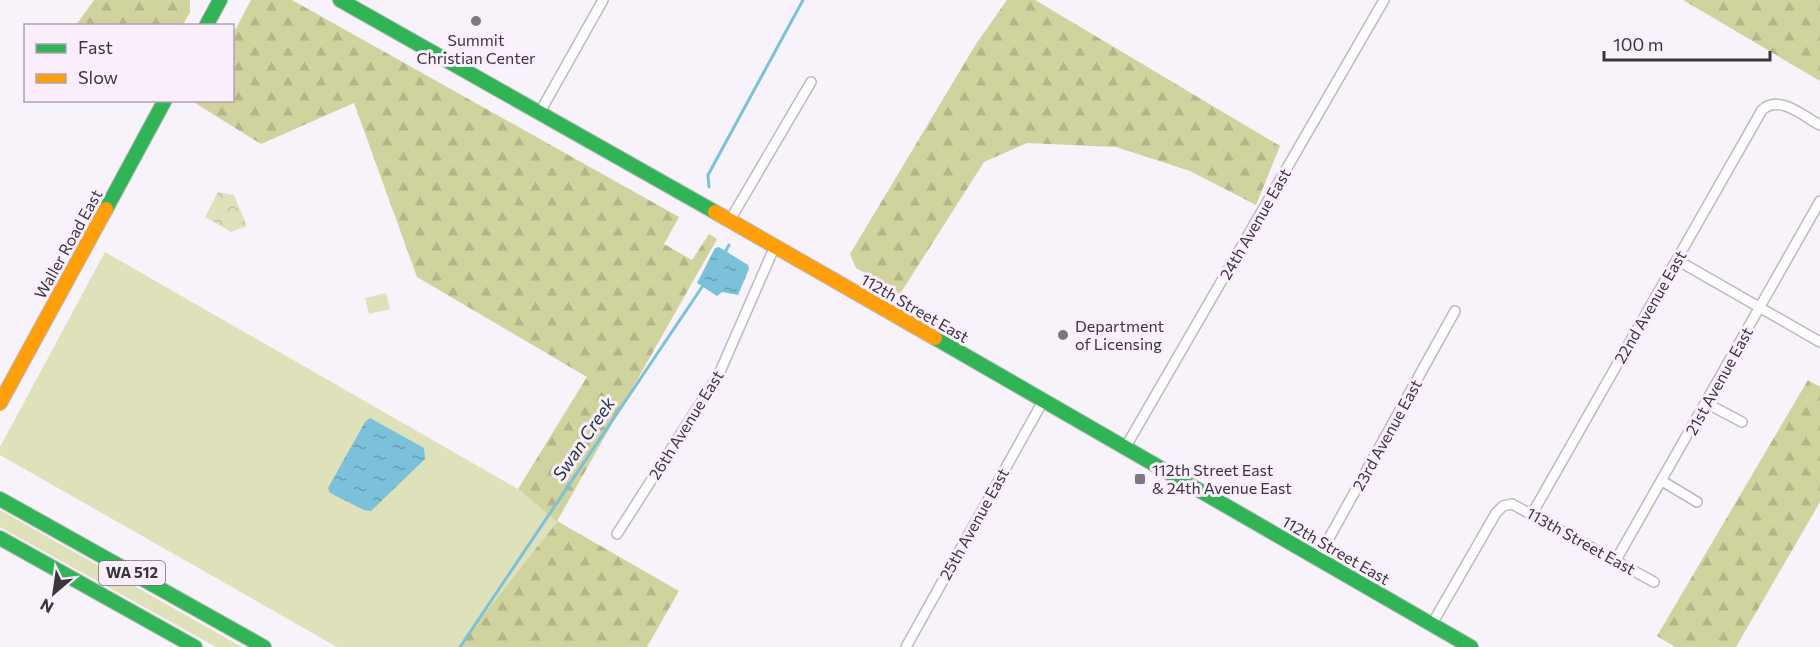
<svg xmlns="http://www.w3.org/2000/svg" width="1820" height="647" viewBox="0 0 1820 647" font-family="Commissioner,sans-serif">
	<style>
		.grass { fill: #dfe1ba }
		.forest { fill: url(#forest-firs) }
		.park { fill: url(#park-crowns) }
		.water { fill: url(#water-ripples) }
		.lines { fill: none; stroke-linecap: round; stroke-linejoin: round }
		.stream { stroke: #7bc1d9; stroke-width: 3 }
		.street-casing { stroke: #beb9bf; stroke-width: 12 }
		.fast-casing { stroke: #beb9bf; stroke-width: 16 }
		.slow-casing { stroke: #beb9bf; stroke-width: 16 }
		.street { stroke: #fefdfe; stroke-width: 9 }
		.fast { stroke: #30b455; stroke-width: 14 }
		.slow { stroke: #ff9f0a; stroke-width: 14 }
		.poi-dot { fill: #7c787e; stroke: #faeefd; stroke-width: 2 }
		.labels { text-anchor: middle; stroke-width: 6; stroke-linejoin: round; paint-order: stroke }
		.shield { fill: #faeefd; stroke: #746d75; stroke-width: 1.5 }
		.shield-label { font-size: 15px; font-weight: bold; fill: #3a363b }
		.poi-label { font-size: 16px; fill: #3a363b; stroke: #faeefd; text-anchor: start }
		.street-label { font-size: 16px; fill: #3a363b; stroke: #faeefd }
		.water-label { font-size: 18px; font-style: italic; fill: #20373e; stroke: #faeefd }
	</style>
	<defs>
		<pattern id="forest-firs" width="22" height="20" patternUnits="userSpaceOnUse" patternTransform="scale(1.5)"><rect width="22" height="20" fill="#d1d39e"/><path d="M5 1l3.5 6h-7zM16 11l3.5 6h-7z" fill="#b4b689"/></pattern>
		<pattern id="park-crowns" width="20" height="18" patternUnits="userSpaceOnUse" patternTransform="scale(1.5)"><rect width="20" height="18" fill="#dfe1ba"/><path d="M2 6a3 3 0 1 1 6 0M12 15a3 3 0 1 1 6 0" fill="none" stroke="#c0c2a1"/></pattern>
		<pattern id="water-ripples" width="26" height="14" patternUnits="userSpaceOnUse" patternTransform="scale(1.5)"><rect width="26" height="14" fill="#7bc1d9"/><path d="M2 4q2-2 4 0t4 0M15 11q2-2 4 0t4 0" fill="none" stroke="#669eb1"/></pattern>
	</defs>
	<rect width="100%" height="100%" fill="#f8f2fa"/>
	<path class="grass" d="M105,252L518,489L557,522L458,647H337L0,455V447Z
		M386,293L390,309L369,314L365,298Z
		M0,510L2,511L242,647H216L0,527Z"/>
	<path class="forest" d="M94,0H190V12L183,25H76Z
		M251,0H292L679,217L664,244L692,260L709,234L717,239L557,521L679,591L647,647H458L557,522L518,489L587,377L417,277L354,103L261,144L195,103L196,101L232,100L233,34Z
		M1007,0H1035L1280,146L1256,205L1190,171L1116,147L1027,143L984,162L900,294L856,268L850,254L976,44Z
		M1683,0H1820V81Z
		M1808,380L1820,387V502L1736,647H1675L1657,636Z"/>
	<path class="park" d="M218,192L234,195L247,226L231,232L205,217Z"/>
	<path class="water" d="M719,247L748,265L749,269L738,295L722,292L717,296L697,283L715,248Z
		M370,418L424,448L425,459L371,511L364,510L330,493L328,488L365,422Z"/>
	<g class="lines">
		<path class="stream" d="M709,187L708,175L803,0
			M724,254L729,245
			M460,647L702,287"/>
		<g class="street-casing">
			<path id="street" d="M540,112L603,0
				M730,220L811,82
				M1677,260L1820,342
				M1706,403L1742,422
				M1125,448L1384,0
				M1662,481L1697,502
				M1532,514L1762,110C1779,94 1803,116 1820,125
				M617,534L719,374L775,246
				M1318,558L1455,311
				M1616,560L1820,201
				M1432,624L1496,513L1503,506L1512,504L1654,582
				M906,647L1043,401"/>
		</g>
		<g class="fast-casing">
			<path id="fast" d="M340,0L715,212
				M206,26L220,0
				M106,209L165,100
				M935,338L1471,647
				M0,499L264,647
				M0,538L195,647"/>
		</g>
		<g class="slow-casing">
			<path id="slow" d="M715,212L935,338
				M0,403L106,209"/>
		</g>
		<use href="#street" class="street"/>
		<use href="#fast" class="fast"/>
		<use href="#slow" class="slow"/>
	</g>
	<g class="poi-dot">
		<circle cx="476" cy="21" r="6"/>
		<circle cx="1063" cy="335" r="6"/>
		<rect x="1134" y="473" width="12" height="12" rx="3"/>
	</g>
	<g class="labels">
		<rect class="shield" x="99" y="561" width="66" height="24" rx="4.5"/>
		<g class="shield-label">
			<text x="132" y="578">WA 512</text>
		</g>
		<g class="poi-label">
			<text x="476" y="46" text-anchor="middle">Summit<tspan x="476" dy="18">Christian Center</tspan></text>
			<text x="1075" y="332">Department<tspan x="1075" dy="18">of Licensing</tspan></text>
			<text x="1152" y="476">112th Street East<tspan x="1152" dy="18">&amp; 24th Avenue East</tspan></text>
		</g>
		<g class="street-label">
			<text transform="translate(1255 224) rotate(-60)" y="6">24th Avenue East</text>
			<text transform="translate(68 244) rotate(-61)" y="6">Waller Road East</text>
			<text transform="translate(1650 307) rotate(-60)" y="6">22nd Avenue East</text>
			<text transform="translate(915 308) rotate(30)" y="6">112th Street East</text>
			<text transform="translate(1719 381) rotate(-61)" y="6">21st Avenue East</text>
			<text transform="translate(686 425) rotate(-58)" y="6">26th Avenue East</text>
			<text transform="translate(1387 435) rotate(-61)" y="6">23rd Avenue East</text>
			<text transform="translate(974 524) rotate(-61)" y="6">25th Avenue East</text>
			<text transform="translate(1581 541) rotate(29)" y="6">113th Street East</text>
			<text transform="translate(1336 550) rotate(30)" y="6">112th Street East</text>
		</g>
		<g class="water-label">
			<text transform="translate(584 439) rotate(-56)" y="6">Swan Creek</text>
		</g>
	</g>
	<rect x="24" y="24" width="210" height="78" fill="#faeefd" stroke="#ada4af" stroke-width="1.5"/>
	<rect x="36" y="44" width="30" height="9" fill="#30b455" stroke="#ada4af" stroke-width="1.5"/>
	<text x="78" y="54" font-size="18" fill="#3a363b">Fast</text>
	<rect x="36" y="74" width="30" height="9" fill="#ff9f0a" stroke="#ada4af" stroke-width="1.5"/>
	<text x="78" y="84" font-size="18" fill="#3a363b">Slow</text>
	<g transform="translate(54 593) rotate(209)" stroke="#faeefd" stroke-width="4.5" paint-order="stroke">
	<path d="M0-4.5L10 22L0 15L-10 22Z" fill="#3a363b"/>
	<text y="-9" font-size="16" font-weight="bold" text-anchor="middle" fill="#3a363b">N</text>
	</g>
	<path d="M1604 51v9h166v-9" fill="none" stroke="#3a363b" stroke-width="3"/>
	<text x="1613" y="51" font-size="18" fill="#3a363b" stroke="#faeefd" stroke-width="4.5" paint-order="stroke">100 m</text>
</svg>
